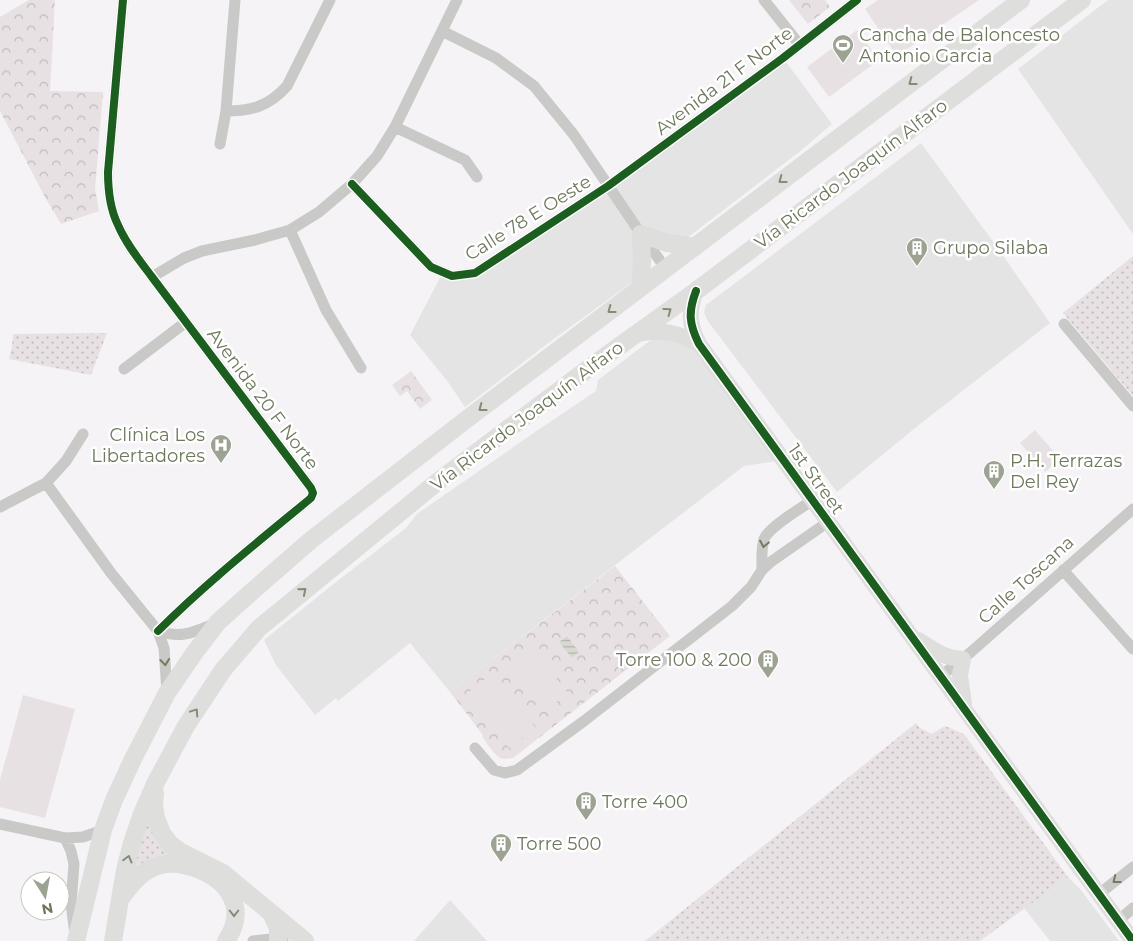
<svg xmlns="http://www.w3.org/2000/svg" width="1133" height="941" viewBox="0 0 1133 941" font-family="Montserrat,sans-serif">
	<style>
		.built { fill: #e5e4e4 }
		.grass { fill: url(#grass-dots) }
		.park { fill: url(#park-crowns) }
		.pitch { fill: #e8e1e4 }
		.water { fill: url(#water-rules) }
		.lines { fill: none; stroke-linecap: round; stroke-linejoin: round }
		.street { stroke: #c9c9c7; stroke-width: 11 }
		.secondary { stroke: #dededd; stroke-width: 16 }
		.primary { stroke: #dededd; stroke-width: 18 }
		.cycleway-casing { stroke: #fff; stroke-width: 11 }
		.cycleway { stroke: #1b5e20; stroke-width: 8 }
		.oneway { stroke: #848c76 }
		.oneway2 { stroke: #727c61 }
		.labels { text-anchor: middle; stroke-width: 5; stroke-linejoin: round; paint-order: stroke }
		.poi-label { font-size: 18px; fill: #6d785c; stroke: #fff; text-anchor: start }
		.street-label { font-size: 18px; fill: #6d785c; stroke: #fff }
	</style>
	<defs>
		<pattern id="grass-dots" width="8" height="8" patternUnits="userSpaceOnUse" patternTransform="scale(1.25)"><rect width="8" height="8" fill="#e8e1e4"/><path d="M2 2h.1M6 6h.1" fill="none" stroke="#c0bbbc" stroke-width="1.8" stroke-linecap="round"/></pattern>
		<pattern id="park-crowns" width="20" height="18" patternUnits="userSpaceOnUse" patternTransform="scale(1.25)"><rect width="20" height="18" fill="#e8e1e4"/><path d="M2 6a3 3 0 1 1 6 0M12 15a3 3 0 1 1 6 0" fill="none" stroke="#c0bbbc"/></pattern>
		<pattern id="water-rules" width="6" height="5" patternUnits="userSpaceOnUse" patternTransform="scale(1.25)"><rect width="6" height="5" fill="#d8d9d0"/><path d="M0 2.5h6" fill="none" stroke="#b3b5ac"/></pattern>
	</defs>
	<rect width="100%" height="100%" fill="#f5f3f5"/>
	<path class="built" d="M1108,0H1133V234L1018,69Z
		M783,58L832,124L799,152L691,235L680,245L654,239L642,275L547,344L465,407L448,382L410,335L443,272L475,273Z
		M921,143L997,247L1050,323L920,424L837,492L707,320L704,312L706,305Z
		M656,336L697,348L777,461L744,466L450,692L410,643L338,701L336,698L315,715L276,665L264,640L336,582L406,528L417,514L538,430L596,391L598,380Z
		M1068,877L1081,890L1119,941H1050L1024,908Z
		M450,900L487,941H414Z"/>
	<path class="grass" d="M1133,256V396L1063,313Z
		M107,333L91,375L9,359L12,346L13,334Z
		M916,723L920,728L932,734L945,726L964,734L1068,877L980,941H645Z
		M149,814L178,854C155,855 150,859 133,874L137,853Z"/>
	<path class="park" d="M29,0H55L50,91L103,92L95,189L99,211L61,224L46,199L0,111V17Z
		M789,0H825L830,7L808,24Z
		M411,371L432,400L420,409L407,391L400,396L392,385Z
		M615,566L670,636L513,758C510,758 507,759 504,759C496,759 486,742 482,736L483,735L450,692Z"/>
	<path class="pitch" d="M878,0H979L897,56L865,9Z
		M857,30L879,60L829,97L807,67Z
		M1035,430L1060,459L1045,472L1020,443Z
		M534,650L568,693L544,712L510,669Z
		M494,673L536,728L509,748L467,693Z
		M23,695L75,709L45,818L0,807V780Z"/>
	<path class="water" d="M567,636L579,652L572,658L559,642Z"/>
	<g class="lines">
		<path class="street" d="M123,0L108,172C108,190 110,209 118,225C126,244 140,261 152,277L311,488L313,493L311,498C259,541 206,583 158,631
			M764,0L799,44
			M442,31L496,58L534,86L574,135L641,234L666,269
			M226,111C252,111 269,106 287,86L330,0
			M395,127L465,160L477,177
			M220,144L226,111L235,0
			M352,184L431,267L452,276L475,273L608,186L783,58L857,0
			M290,230L326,310L361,368
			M152,277L184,258L202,251L255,240L290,230L319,212L352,184L377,156L395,127L457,0
			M1064,324L1133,406
			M124,369L186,322
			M46,483L111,573L158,631L164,648L167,692
			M0,507L46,483L66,461L83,434
			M762,570C762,560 761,549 764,539C769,527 801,508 813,500
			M1063,570L1133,649
			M158,631C183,639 193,632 216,623
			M941,676L971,652L1133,509
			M475,748L494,770L505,773L517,770L584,721L732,606L751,587L762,570L772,561L828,522
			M0,824L65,838L83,837L103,830
			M65,838L71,851L74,864L71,904L75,934
			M1099,894L1133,867
			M1118,921L1133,908
			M253,941L271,939L283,940"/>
		<path class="secondary" d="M696,291C688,312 689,324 699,344L1133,941
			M637,334C664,329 675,332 699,344
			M918,640C935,650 943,658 963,659L960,675L964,704"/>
		<path class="primary" d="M640,288L642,262L641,234L667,243L695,247
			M155,793L154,804L156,818L162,833L170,844L181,852L223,873L305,941
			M122,897C130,886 139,874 152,868C167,861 182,863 197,869C229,881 248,909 226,941
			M271,913L278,928V941
			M76,941L103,830L114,800L133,759L167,693L195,652L218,622L248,595L311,540L467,419L1021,0
			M113,941L125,870L132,843L141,816L156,782L186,726L223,670L259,628L436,483L593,365L696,291L1082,0"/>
		<g class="cycleway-casing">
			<path id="cycleway" d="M123,0L108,172C108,190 110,209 118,225C126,244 140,261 152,277L311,488L313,493L311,498C259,541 206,583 158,631
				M352,184L431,267L452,276L475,273L608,186L783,58L857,0
				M696,291C688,312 689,324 699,344L1133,941"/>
		</g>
		<use href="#cycleway" class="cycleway"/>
	</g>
	<defs><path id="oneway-chevron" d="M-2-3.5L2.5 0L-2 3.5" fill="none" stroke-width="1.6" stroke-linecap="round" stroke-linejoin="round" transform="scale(1.25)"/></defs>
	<g class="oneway">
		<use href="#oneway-chevron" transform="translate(912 82) rotate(143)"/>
		<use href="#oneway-chevron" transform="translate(782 180) rotate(143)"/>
		<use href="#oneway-chevron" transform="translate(611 310) rotate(143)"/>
		<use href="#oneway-chevron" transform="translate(668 311) rotate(-36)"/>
		<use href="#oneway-chevron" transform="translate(482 408) rotate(143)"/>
		<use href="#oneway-chevron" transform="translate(303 591) rotate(-40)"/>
		<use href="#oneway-chevron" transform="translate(195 712) rotate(-56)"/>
		<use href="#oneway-chevron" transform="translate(128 859) rotate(-75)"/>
		<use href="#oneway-chevron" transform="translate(234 913) rotate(90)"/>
	</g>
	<g class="oneway2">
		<use href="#oneway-chevron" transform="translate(764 544) rotate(101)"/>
		<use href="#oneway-chevron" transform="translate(165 662) rotate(84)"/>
		<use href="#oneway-chevron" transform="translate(1116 880) rotate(142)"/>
	</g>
	<defs>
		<g id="stadium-pin" transform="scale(1.125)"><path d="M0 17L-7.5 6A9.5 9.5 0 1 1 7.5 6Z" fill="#9da392" stroke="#fff"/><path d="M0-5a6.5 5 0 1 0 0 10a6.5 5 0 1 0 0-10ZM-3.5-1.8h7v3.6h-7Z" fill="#fff"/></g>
		<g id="building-pin" transform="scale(1.125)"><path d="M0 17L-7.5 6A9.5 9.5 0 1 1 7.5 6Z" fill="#9da392" stroke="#fff"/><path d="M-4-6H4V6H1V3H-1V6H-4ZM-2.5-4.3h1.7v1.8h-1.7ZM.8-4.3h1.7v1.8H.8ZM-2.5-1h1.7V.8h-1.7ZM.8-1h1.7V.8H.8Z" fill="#fff"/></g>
		<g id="hospital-pin" transform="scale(1.125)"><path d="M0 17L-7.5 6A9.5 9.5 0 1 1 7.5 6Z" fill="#9da392" stroke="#fff"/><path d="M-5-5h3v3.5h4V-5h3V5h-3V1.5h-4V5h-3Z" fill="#fff"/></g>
	</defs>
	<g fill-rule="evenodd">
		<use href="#stadium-pin" x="843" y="45"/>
		<use href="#building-pin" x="917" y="248"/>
		<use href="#hospital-pin" x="221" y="445"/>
		<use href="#building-pin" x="994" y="471"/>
		<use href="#building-pin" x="768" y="660"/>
		<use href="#building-pin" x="586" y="802"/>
		<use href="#building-pin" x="501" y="844"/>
	</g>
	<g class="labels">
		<g class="poi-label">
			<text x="859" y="41">Cancha de Baloncesto<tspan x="859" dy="21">Antonio Garcia</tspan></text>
			<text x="933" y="254">Grupo Silaba</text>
			<text x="205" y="441" text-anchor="end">Clínica Los<tspan x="205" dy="21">Libertadores</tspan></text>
			<text x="1010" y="467">P.H. Terrazas<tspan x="1010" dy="21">Del Rey</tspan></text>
			<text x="752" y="666" text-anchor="end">Torre 100 &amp; 200</text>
			<text x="602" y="808">Torre 400</text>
			<text x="517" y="850">Torre 500</text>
		</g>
		<g class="street-label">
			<text transform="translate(724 81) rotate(-37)" y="6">Avenida 21 F Norte</text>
			<text transform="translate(851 174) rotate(-37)" y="6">Vía Ricardo Joaquín Alfaro</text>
			<text transform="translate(528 218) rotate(-32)" y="6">Calle 78 E Oeste</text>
			<text transform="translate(263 399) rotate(53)" y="6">Avenida 20 F Norte</text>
			<text transform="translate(527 416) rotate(-37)" y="6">Vía Ricardo Joaquín Alfaro</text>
			<text transform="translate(816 479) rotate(54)" y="6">1st Street</text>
			<text transform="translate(1026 580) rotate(-42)" y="6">Calle Toscana</text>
		</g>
	</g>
	<g transform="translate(45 896) rotate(169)"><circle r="24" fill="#ffffff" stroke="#c5c9be"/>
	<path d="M0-4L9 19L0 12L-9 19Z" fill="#9da392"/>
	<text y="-8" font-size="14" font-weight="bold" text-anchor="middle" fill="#6d785c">N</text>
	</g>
</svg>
